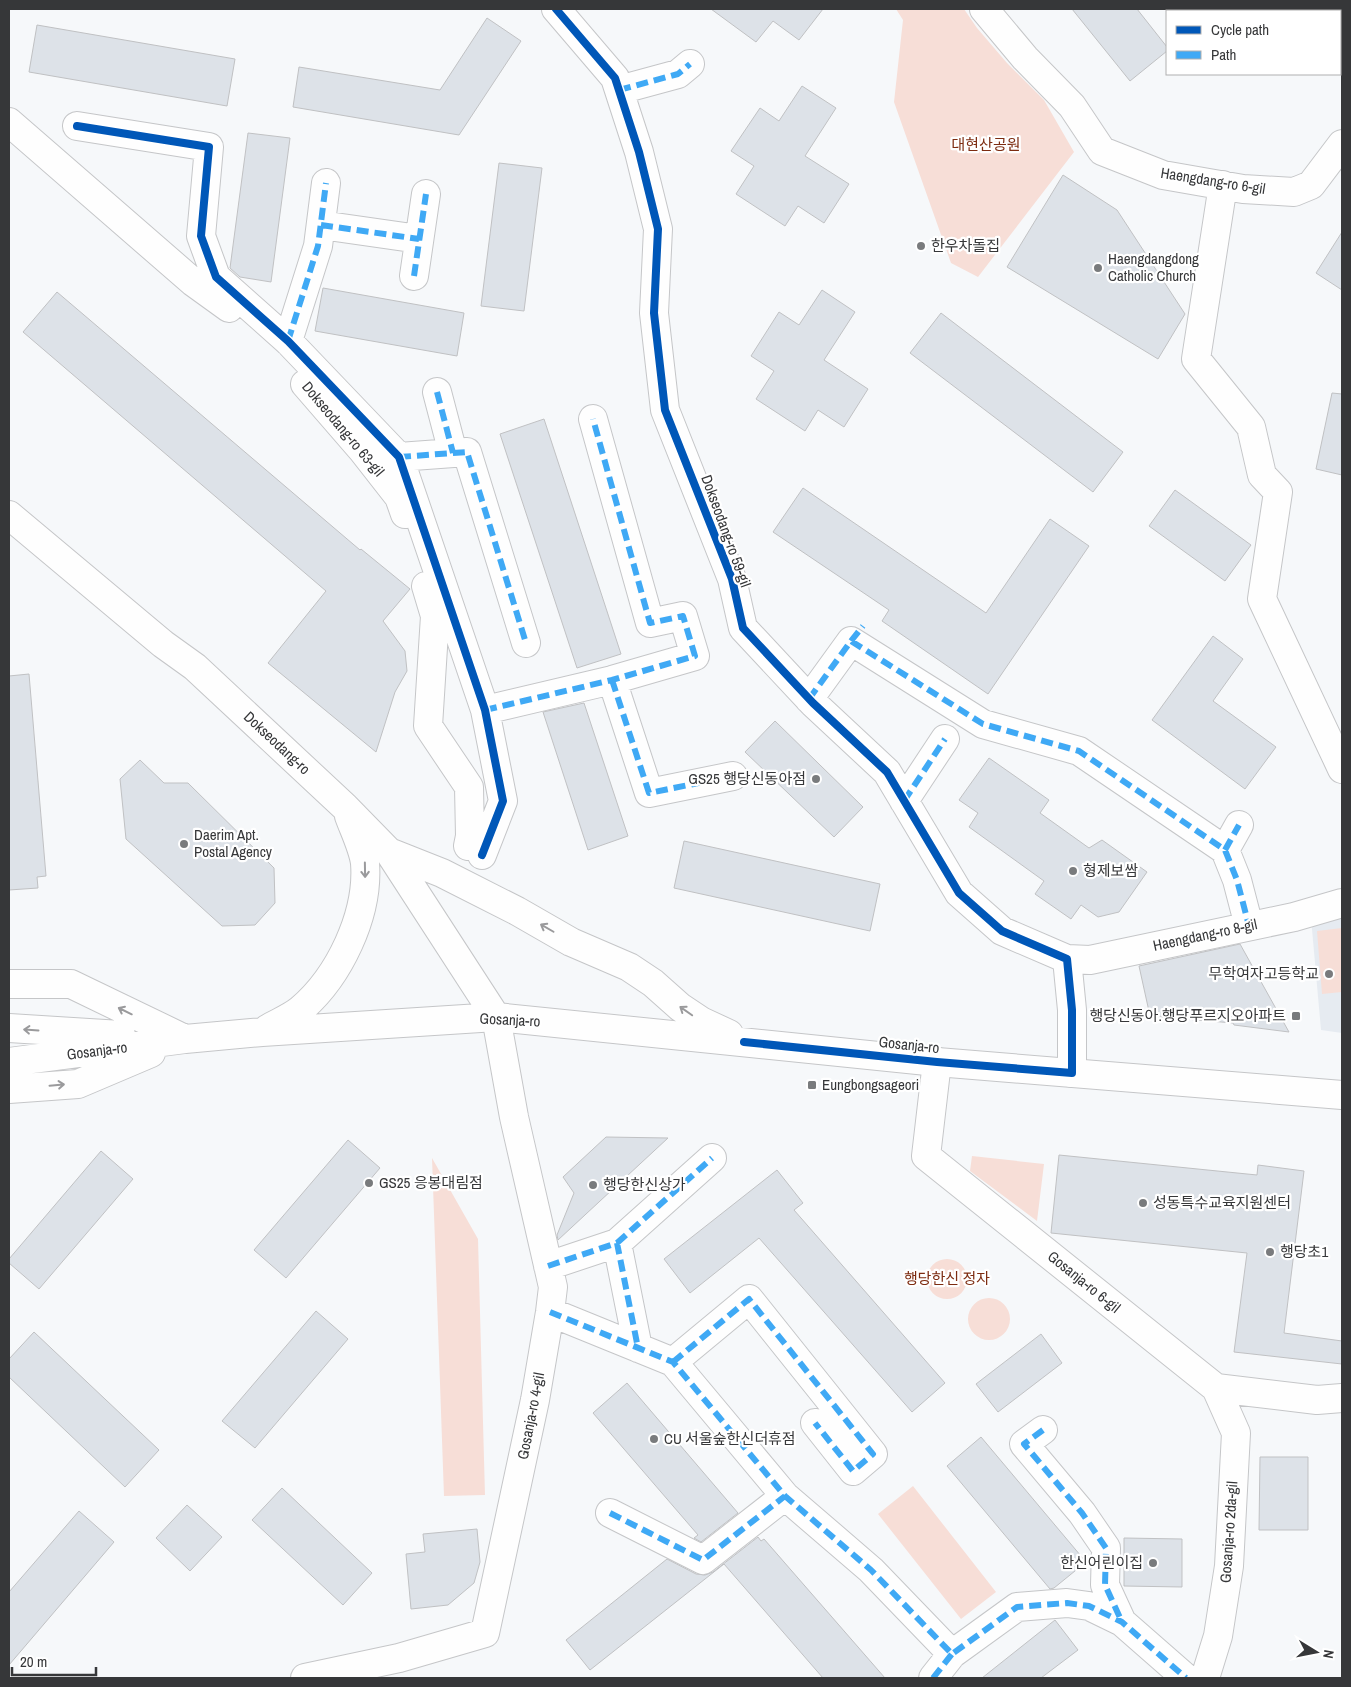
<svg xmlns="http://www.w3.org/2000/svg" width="1351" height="1687" viewBox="0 0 1351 1687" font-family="'Archivo Narrow','Noto Sans KR',sans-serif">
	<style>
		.built { fill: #e6ebf1 }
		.green { fill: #f7ded7 }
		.building { fill: #dde2e8; stroke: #c0c1c3 }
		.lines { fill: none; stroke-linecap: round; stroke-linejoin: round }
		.minor-casing { stroke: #c5c6c8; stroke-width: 30 }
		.major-casing { stroke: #c5c6c8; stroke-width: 30 }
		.minor { stroke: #fefefe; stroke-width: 28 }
		.major { stroke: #fefefe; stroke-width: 28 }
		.quiet { stroke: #3fa9f5; stroke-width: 6; stroke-dasharray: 12 6; stroke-linecap: butt }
		.cycleway-casing { stroke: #fff; stroke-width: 11 }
		.cycleway { stroke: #0057b8; stroke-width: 8 }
		.oneway { stroke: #9a9a9c }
		.poi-dot { fill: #797b7d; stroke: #fff; stroke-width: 2 }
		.labels { text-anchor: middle; stroke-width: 4.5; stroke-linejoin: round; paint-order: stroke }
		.park-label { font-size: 15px; fill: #7d2c11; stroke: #fff }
		.street-label { font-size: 15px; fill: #363739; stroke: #fff }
		.poi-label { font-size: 15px; fill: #363739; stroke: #fff; text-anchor: start }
	</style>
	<rect width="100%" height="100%" fill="#f6f8fa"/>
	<path class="built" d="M1342,910V1033L1321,1030L1311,918Z"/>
	<path class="green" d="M896,9H964L977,28L1007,63L1044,100L1074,152L978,277L951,263L894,102L903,20Z
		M1342,928V992L1322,994L1317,931Z
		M972,1156L1044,1164L1037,1221L970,1171Z
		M432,1158L478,1239L485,1495L444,1496Z
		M927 1279a20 20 0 1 1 40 0a20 20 0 1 1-40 0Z
		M968 1319a21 21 0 1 1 42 0a21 21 0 1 1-42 0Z
		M913,1486L996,1592L961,1619L878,1514Z"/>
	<path class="building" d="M711,9H823L799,40L773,21L756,42Z
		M1072,9H1137L1167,47V51L1130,81Z
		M487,18L521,41L459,135L293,107L299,67L440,90Z
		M37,25L235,59L227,106L29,72Z
		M802,86L836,108L805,156L849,184L824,223L798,206L785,226L736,194L754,166L731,151L760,108L779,121Z
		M248,133L290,138L271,282L240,277L230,268Z
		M499,163L542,168L524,311L481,306Z
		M1063,175L1117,210L1185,314L1158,359L1007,267Z
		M1342,232V290L1316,273Z
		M323,288L464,313L457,356L315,331Z
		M822,290L855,312L824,360L868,389L844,427L818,410L805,431L756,399L774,371L751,356L779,312L799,325Z
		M57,292L360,550L361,549L410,589L383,621L405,651L407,671L395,692L376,752L268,663L326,591L23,332Z
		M941,313L1123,452L1093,492L910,353Z
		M1332,393L1342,394V475L1316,469Z
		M544,419L621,654L577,668L500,434Z
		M803,488L986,613L1050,519L1089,546L988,694L882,621L889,610L773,532Z
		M1175,490L1251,545L1225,581L1149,526Z
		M1213,636L1243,659L1213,701L1276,747L1245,789L1152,720Z
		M29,674L46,876L37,877L38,888L9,890V676Z
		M584,703L628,836L588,850L543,712Z
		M775,721L863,807L834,837L745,752Z
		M989,758L1049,800L1040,813L1089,848L1102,840L1147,872L1119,912L1098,917L1081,905L1071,919L1035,894L1044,881L969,827L978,813L959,800Z
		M140,760L164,783H188L274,868L275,903L255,925L222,926L126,839L120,779Z
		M684,841L880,884L870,931L674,888Z
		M1240,944L1289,1032L1234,1025L1233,1023L1150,1016L1139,966Z
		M606,1137L668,1138L558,1240L557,1235L574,1193L563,1177Z
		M348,1140L380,1168L286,1278L254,1250Z
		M101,1151L133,1179L39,1289L9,1263V1259Z
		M1059,1155L1257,1175L1258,1165L1304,1171L1284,1333L1342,1341V1364L1234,1352L1247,1253L1051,1233Z
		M777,1170L803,1203L794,1210L945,1383L912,1412L759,1238L690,1293L664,1259Z
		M316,1311L348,1339L255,1448L222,1421Z
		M34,1332L159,1450L125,1487L9,1377V1359Z
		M1041,1334L1062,1363L998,1412L976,1384Z
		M627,1383L738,1513L701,1542L694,1538L698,1535L593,1413Z
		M981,1437L1086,1562L1054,1588L1050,1589L947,1466Z
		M1260,1457H1308V1530H1259Z
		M282,1488L372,1573L343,1605L252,1520Z
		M187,1505L222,1537L190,1571L156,1538Z
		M79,1511L114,1542L9,1665V1592Z
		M477,1529L480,1562L474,1583L448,1605L411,1609L406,1554L425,1552L423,1534Z
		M758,1537L761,1541L764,1539L885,1678H823L724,1564L590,1670L566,1640L667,1559L696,1574L705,1575L713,1572Z
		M1124,1538L1182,1539V1587L1124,1586Z
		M1055,1620L1078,1650L1041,1678H982Z"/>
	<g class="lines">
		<g class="minor-casing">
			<path id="minor" d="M556,9L615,78L639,152L658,229L654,313L665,410L732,579L743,628L813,703L887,772L959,893L1002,931L1067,959L1072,1010V1073
				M984,9L1025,58L1072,106L1102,151L1163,175L1243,189L1294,192L1311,185L1342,144
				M619,90L678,74L690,64
				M9,122L193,282L229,308
				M77,126L209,147L201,236L216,277L288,341L399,457L485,710L503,801L482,855
				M1223,185L1196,359L1251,427L1262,475L1278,492L1262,599L1342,769
				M321,225L419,239
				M414,276L426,194
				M288,341L318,246L326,183
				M305,384L363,451L399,497L405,514
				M437,392L453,453
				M399,457L467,452L526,643
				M426,586L435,616L428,726L469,787L470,836L468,846
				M612,680L649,793L733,776
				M809,699L851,641L983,724L1079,751L1225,850L1237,880L1249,926
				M485,710L612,680L695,656L683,616L650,623L593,419
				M904,801L945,739
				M1225,850L1239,825
				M1067,959L1090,960L1294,917L1342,903
				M937,1062L926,1156L1216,1388L1317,1400L1342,1398
				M617,1243L712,1158
				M548,1266L617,1243L638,1348
				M550,1312L673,1362L785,1496L871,1570L952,1654L1017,1607L1067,1603L1089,1606L1122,1622L1186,1678
				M673,1362L749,1299L873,1454L853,1471L815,1423
				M1043,1430L1024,1444L1082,1513L1106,1548L1105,1585L1122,1622
				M610,1513L703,1560L785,1496
				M305,1678L399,1658L485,1633L535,1400L550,1312L553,1287L514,1117L496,1017
				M933,1678L952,1654
				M1205,1678L1218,1636L1229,1566L1236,1433L1216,1388"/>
		</g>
		<g class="major-casing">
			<path id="major" d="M9,515L163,644L195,667L345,807L389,852L496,1017
				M389,852L442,873L517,911L571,942L629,967L653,983L680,1007L701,1021L729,1034
				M9,984H71L185,1039
				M9,1028L121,1035
				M267,1029C277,1023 290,1018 300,1010C339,977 369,915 365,863C363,848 354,830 349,816
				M9,1062L185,1039L262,1032L496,1017L937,1062L1342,1095
				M9,1089L78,1084L151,1053"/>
		</g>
		<use href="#minor" class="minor"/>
		<use href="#major" class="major"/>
		<path class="quiet" d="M619,90L678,74L690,64
			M321,225L419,239
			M414,276L426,194
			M288,341L318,246L326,183
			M437,392L453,453
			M399,457L467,452L526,643
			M851,641L863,626
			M612,680L649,793L733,776
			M809,699L851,641L983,724L1079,751L1225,850L1237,880L1249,926
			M485,710L612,680L695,656L683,616L650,623L593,419
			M904,801L945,739
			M1225,850L1239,825
			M617,1243L712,1158
			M548,1266L617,1243L638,1348
			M550,1312L673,1362L785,1496L871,1570L952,1654L1017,1607L1067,1603L1089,1606L1122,1622L1186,1678
			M673,1362L749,1299L873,1454L853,1471L815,1423
			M1043,1430L1024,1444L1082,1513L1106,1548L1105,1585L1122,1622
			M610,1513L703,1560L785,1496
			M933,1678L952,1654"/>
		<g class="cycleway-casing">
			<path id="cycleway" d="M556,9L615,78L639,152L658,229L654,313L665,410L732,579L743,628L813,703L887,772L959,893L1002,931L1067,959L1072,1010V1073L937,1062L744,1042
				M77,126L209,147L201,236L216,277L288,341L399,457L485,710L503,801L482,855"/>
		</g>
		<use href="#cycleway" class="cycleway"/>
	</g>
	<defs><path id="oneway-shaft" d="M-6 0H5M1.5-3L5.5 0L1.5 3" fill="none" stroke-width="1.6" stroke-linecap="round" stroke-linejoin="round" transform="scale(1.25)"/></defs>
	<g class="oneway">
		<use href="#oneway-shaft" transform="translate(365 870) rotate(89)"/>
		<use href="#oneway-shaft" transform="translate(547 928) rotate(-150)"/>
		<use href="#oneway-shaft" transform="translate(125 1011) rotate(-154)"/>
		<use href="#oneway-shaft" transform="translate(686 1011) rotate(-145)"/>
		<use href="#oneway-shaft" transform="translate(31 1030) rotate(-176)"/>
		<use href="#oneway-shaft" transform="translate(57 1085) rotate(-5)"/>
	</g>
	<g class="poi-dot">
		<circle cx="921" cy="246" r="5"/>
		<circle cx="1098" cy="268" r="5"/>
		<circle cx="816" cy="779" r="5"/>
		<circle cx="184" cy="844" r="5"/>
		<circle cx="1073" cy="871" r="5"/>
		<circle cx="1329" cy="974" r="5"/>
		<rect x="1291" y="1011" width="10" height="10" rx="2.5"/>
		<rect x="807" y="1080" width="10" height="10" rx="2.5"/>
		<circle cx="369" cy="1183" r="5"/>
		<circle cx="593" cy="1185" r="5"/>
		<circle cx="1143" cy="1203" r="5"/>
		<circle cx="1270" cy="1252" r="5"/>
		<circle cx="654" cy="1439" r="5"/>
		<circle cx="1153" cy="1563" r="5"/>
	</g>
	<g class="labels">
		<g class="park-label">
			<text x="986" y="150">대현산공원</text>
			<text x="947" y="1284">행당한신 정자</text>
		</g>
		<g class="street-label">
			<text transform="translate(1213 181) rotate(9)" y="5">Haengdang-ro 6-gil</text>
			<text transform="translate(343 429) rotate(50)" y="5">Dokseodang-ro 63-gil</text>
			<text transform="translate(726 531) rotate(70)" y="5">Dokseodang-ro 59-gil</text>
			<text transform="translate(277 743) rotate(43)" y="5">Dokseodang-ro</text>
			<text transform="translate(1205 935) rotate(-12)" y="5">Haengdang-ro 8-gil</text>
			<text transform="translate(510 1020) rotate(3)" y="5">Gosanja-ro</text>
			<text transform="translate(909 1045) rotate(6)" y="5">Gosanja-ro</text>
			<text transform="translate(97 1051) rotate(-7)" y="5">Gosanja-ro</text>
			<text transform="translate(1084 1282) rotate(39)" y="5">Gosanja-ro 6-gil</text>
			<text transform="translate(531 1416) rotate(-79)" y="5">Gosanja-ro 4-gil</text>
			<text transform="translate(1229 1532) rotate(-86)" y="5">Gosanja-ro 2da-gil</text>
		</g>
		<g class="poi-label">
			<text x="931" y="251">한우차돌집</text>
			<text x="1108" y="264">Haengdangdong<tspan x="1108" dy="17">Catholic Church</tspan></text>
			<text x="806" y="784" text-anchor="end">GS25 행당신동아점</text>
			<text x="194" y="840">Daerim Apt.<tspan x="194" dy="17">Postal Agency</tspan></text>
			<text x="1083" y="876">형제보쌈</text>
			<text x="1319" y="979" text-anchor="end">무학여자고등학교</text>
			<text x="1286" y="1021" text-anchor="end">행당신동아.행당푸르지오아파트</text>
			<text x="822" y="1090">Eungbongsageori</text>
			<text x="379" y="1188">GS25 응봉대림점</text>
			<text x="603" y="1190">행당한신상가</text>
			<text x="1153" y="1208">성동특수교육지원센터</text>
			<text x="1280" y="1257">행당초1</text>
			<text x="664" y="1444">CU 서울숲한신더휴점</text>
			<text x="1143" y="1568" text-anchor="end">한신어린이집</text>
		</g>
	</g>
	<rect width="1351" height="1687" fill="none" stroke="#363739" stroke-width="20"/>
	<rect x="1166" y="10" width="175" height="65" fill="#ffffff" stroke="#afafb0"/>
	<rect x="1176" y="26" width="25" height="8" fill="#0057b8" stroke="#afafb0"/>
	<text x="1211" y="35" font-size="15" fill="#363739">Cycle path</text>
	<rect x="1176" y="51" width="25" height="8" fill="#3fa9f5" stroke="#afafb0"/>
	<text x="1211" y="60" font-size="15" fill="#363739">Path</text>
	<g transform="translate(1316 1652) rotate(100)" stroke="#ffffff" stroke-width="4" paint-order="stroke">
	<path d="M0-4L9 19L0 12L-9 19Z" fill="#363739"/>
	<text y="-8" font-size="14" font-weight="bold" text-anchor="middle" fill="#363739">N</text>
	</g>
	<path d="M12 1667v8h84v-8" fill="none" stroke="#363739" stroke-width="2.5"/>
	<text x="20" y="1667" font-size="15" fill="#363739" stroke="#ffffff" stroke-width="4" paint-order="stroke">20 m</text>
</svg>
